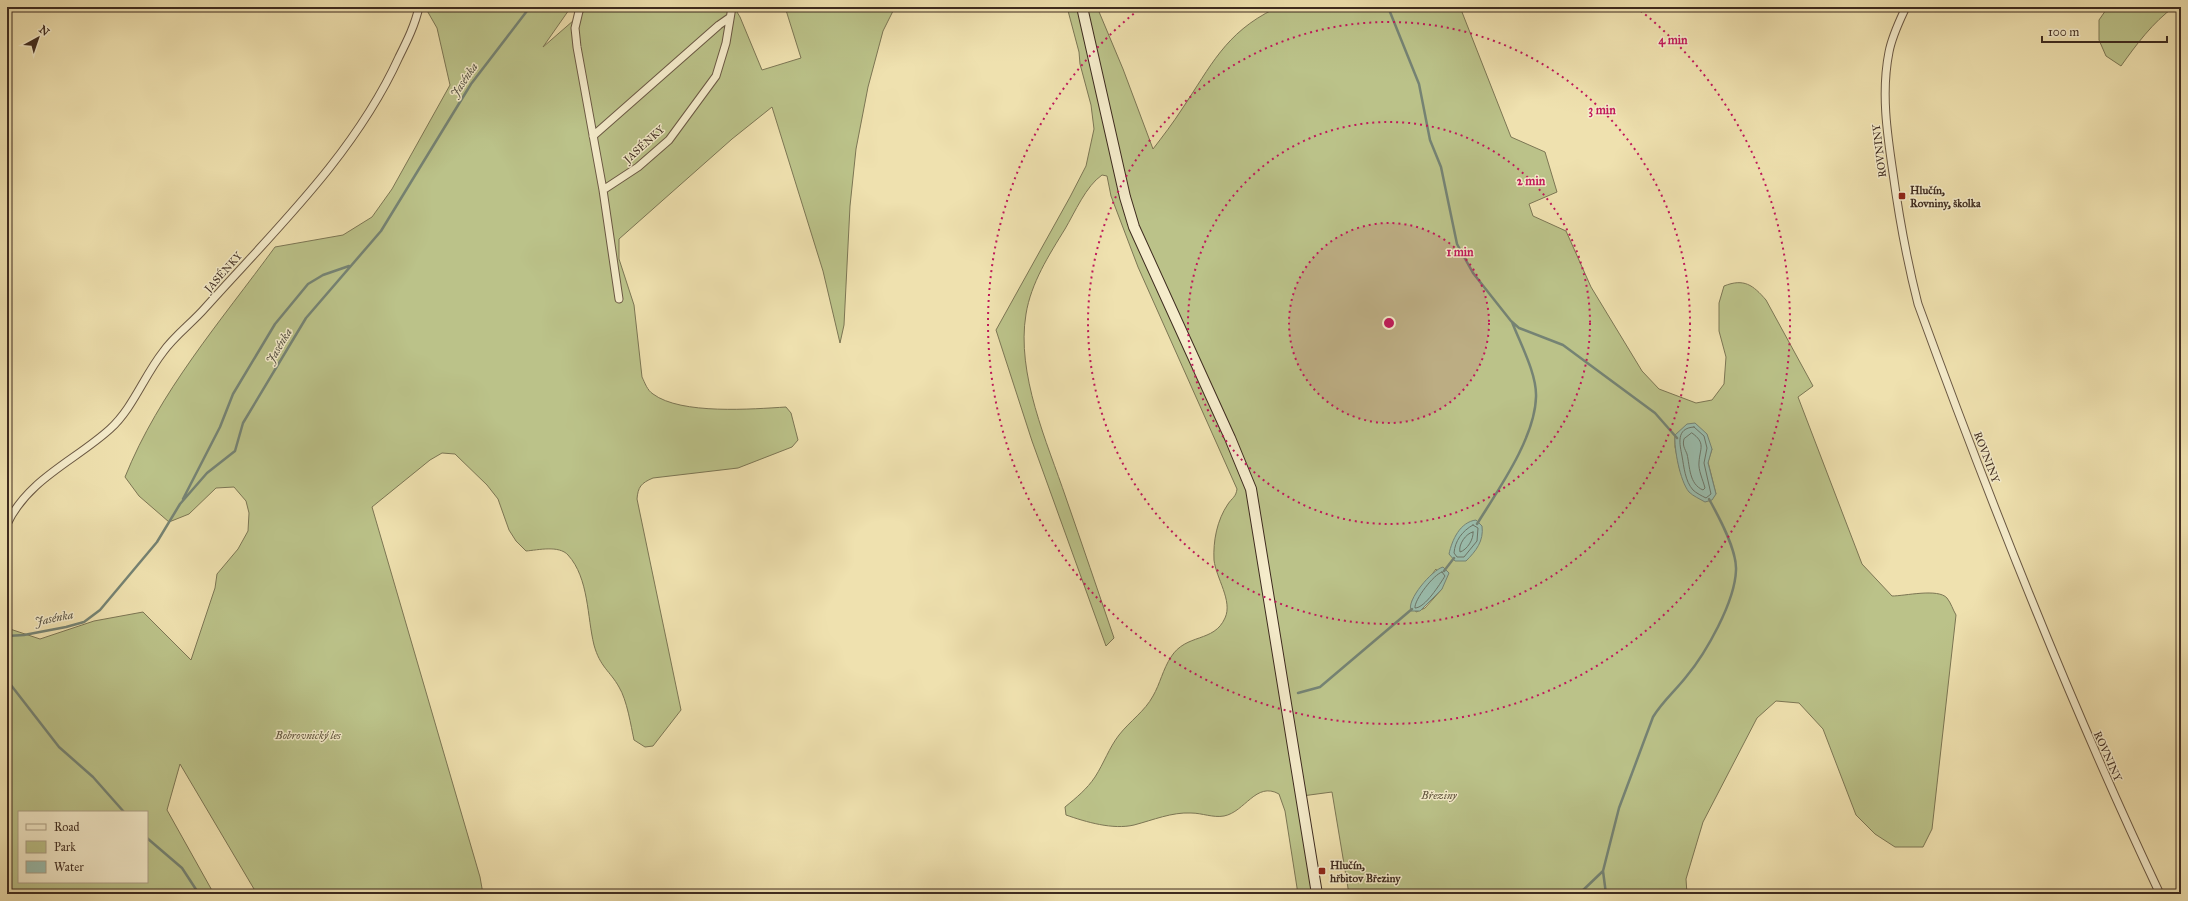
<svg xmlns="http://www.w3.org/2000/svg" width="2188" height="901" viewBox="0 0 2188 901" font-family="'IM FELL Great Primer',serif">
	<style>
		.green { fill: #bbc289; stroke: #7c7654; fill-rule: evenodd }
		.water { fill: #9abdad; stroke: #758374 }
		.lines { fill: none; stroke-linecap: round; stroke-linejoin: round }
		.shore { stroke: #6c7466; stroke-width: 1 }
		.stream { stroke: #758374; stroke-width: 2.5 }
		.street-casing { stroke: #6a5843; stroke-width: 9 }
		.secondary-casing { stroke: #3e2b1f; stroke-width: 12 }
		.street { stroke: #f5eccb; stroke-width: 7 }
		.secondary { stroke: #f5eccb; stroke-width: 10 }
		.ring { fill: none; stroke: #c2185b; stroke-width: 2; stroke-dasharray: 2 4 }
		.poi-dot { fill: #8f2418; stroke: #f5eccb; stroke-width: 1.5 }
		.labels { text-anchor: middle; stroke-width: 3; stroke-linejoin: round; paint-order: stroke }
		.street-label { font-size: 11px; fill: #3e2b1f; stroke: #f5eccb }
		.poi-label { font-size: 11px; font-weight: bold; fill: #3e2b1f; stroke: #f5eccb; text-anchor: start }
		.park-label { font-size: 11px; font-style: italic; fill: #5d513a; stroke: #f5eccb }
		.water-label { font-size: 12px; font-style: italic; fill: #555042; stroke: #f5eccb }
		.centre { fill: #c2185b; stroke: #f5eccb; stroke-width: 2 }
		.ring-label { font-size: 12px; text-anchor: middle; font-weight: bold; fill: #c2185b; stroke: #f5eccb; stroke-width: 3; stroke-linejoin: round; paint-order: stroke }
	</style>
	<rect width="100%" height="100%" fill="#efe1af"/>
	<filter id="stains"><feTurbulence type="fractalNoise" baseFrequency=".005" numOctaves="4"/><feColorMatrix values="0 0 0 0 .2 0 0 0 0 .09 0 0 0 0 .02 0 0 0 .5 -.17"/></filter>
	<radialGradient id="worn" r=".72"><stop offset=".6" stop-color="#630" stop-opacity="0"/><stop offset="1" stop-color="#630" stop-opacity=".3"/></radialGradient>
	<path class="green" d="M425,7H571L543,47L589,7H734L740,17L762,70L801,58L785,7H895L883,31L868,87L856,149L850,206L844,325L840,343L823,271L772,107L732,139L619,239V259L634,305L642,377C645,383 647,390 653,394C681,415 753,409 786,407L791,413L798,440L792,447L738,468L653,478C641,483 638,487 637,499L681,710L653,746L645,747L634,740C631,726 627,700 619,687C610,671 600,667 594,645C587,617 589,578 568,555C559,545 538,550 526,551L516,541L509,530L498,499L487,485L455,454L442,453L430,460L372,507L480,877L483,894H252L254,889L180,764L167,810L214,894H7V628L40,639L94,621L143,612L191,660L215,588L217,574L238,549L248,531L249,513L246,501L234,487L216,488L189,514L169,522L139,496L125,477C159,392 221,321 275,247L343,235L372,217L392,189L450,85L437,28ZM19,812H147V882H19Z
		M1067,7H1097L1123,69L1153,149C1163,136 1173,123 1182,109C1211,66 1225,33 1274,9L1278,7H1460L1511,137L1545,152L1557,192L1529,204L1533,216L1566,231L1591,287L1642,371L1659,389L1696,403L1712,400L1724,384L1726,357L1719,331V303L1724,286C1744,278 1753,285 1766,300L1813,386L1798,397L1862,564L1892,596C1905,596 1938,588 1947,598C1951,603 1953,610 1956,615L1932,829L1923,847H1895L1875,834L1856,815L1823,729L1799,703L1776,701L1757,718L1703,822L1686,879L1687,894H1349L1332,792L1302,796L1317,894H1298L1285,811L1279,794C1256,781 1245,812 1224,816C1213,818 1202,813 1191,813C1172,812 1153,820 1134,825C1113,830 1086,822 1066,815L1065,807C1076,798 1087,789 1095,777C1104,763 1109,748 1119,735C1130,721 1145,711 1153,696C1160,684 1163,669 1171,657C1186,633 1214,643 1225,618C1233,601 1216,578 1214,560C1213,541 1217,520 1228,504C1232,498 1236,497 1237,489L1138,267L1111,196L1107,176L1102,175C1086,186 1075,212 1065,229C1049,255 1031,283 1026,314C1016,374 1047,442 1066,498C1082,544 1098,591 1114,638L1106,646L1032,441L996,330L1070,197L1086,166L1094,129L1091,105L1080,64L1079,52ZM1675,435L1712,449L1708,462L1716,494L1680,471L1675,447ZM1436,569L1442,589L1425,608L1416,612L1412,601Z
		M2108,7H2174C2153,22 2136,45 2121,66L2106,56L2099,40V20Z"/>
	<path class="water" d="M1695,423L1707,434L1712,449L1708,463L1716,494L1712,500L1705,502C1700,499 1693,496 1689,492C1680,481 1674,449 1675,435L1687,424Z
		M1476,520L1482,526C1484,541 1476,551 1466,561H1455L1449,554C1452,540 1460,522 1476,520Z
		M1443,567L1449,573L1442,589L1420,611H1411C1406,600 1432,570 1443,567Z"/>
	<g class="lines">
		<path class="shore" d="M1694,427L1704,436L1707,448L1704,463L1711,494L1706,498C1702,496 1696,493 1693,490C1685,481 1684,467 1682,456C1680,445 1675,428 1694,427Z
			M1692,433C1706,443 1700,448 1699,462C1698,470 1703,480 1705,488L1703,490C1689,484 1690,467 1687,454C1685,449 1682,445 1684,439Z
			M1473,525L1478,528L1477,541L1464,557H1457L1454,553C1455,541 1462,531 1473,525Z
			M1473,532C1474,539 1467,550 1460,552C1458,545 1466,533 1473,532Z
			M1442,572L1445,576C1440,584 1425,608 1415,608C1414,600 1434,574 1442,572Z"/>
		<path class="stream" d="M1388,7L1419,84L1430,140L1441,167L1457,244L1473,273L1511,321L1519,328L1563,345L1655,413L1677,438
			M183,499L220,427L233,394L275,324L308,284L323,275L349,266
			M1477,524C1498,490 1535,438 1536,397C1537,374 1520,343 1512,322
			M1444,571L1454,558
			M7,636L24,635L66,627L84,622L100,610L157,542L180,504L207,473L235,451L243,423L306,318L381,231L471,84L530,7
			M7,680L59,747L93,777L124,812
			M1298,693L1320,687L1412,609
			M147,838L182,868L199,894
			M1579,894L1603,871
			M1606,894L1603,871L1619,808L1653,717C1662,702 1675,691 1686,677C1706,653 1735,602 1736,570C1737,550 1719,517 1709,499"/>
		<g class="street-casing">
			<path id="street" d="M580,7L575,28L577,47L603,190
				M1906,7C1899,22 1892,36 1889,52C1881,92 1887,133 1893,173C1899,217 1907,261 1918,304C1991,504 2069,702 2160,894
				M593,136L719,25L729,18
				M619,299L603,190L638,167L669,140L716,76L726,43L732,7
				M7,524C28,479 76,460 110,429C133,408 144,376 163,352C174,336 192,323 205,308C275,230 355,154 399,57C407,41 415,25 419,7"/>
		</g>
		<g class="secondary-casing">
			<path id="secondary" d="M1082,7L1125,197L1134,227L1230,438L1251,489L1317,894"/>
		</g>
		<use href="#street" class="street"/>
		<use href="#secondary" class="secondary"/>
	</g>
	<circle cx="1389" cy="323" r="100" fill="#c2185b" fill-opacity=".12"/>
	<g class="ring">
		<circle cx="1389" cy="323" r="100"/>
		<circle cx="1389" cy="323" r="201"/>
		<circle cx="1389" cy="323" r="301"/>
		<path d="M1636 7A401 401 0 1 1 1142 7"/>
	</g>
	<g class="poi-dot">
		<rect x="1898" y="192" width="8" height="8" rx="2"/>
		<rect x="1318" y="867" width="8" height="8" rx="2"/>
	</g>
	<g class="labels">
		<g class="street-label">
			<text transform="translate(644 144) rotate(-42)" y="4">JASÉNKY</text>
			<text transform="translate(1879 151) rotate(-97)" y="4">ROVNINY</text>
			<text transform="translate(223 272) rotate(-48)" y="4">JASÉNKY</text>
			<text transform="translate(1987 457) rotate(69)" y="4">ROVNINY</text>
			<text transform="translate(2108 756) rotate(66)" y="4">ROVNINY</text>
		</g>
		<g class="poi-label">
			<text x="1910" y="194">Hlučín,<tspan x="1910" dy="13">Rovniny, školka</tspan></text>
			<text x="1330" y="869">Hlučín,<tspan x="1330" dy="13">hřbitov Březiny</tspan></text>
		</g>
		<g class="park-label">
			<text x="308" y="739">Bobrovnický les</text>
			<text x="1439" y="799">Březiny</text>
		</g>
		<g class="water-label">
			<text transform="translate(464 80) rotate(-56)" y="4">Jasénka</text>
			<text transform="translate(279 346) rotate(-59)" y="4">Jasénka</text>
			<text transform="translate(54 618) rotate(-11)" y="4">Jasénka</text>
		</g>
	</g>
	<circle cx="1389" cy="323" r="6" class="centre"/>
	<g class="ring-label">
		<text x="1673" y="44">4 min</text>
		<text x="1602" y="114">3 min</text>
		<text x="1531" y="185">2 min</text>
		<text x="1460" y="256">1 min</text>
	</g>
	<rect width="2188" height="901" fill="none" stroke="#efe1af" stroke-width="24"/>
	<rect x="8" y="8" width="2172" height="885" fill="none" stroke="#3e2b1f" stroke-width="2"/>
	<rect x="12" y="12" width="2164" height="877" fill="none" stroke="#3e2b1f"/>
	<rect x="18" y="811" width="130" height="72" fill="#f5eccb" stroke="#ac9f86"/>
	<rect x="26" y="824" width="20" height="6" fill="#f5eccb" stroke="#ac9f86"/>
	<text x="54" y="831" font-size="12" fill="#3e2b1f">Road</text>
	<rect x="26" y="841" width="20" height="12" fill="#bbc289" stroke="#ac9f86"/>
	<text x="54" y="851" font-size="12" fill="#3e2b1f">Park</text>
	<rect x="26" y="861" width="20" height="12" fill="#9abdad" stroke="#ac9f86"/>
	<text x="54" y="871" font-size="12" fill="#3e2b1f">Water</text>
	<g transform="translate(38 38) rotate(40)" stroke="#f5eccb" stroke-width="3" paint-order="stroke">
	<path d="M0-3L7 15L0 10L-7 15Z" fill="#3e2b1f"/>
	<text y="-6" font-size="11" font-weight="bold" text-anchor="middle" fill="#3e2b1f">N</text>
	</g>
	<path d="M2042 36v6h125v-6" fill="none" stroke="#3e2b1f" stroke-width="2"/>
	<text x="2048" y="36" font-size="12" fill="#3e2b1f" stroke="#f5eccb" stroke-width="3" paint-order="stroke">100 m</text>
	<rect width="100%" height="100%" filter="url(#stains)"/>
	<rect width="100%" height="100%" fill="url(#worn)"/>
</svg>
